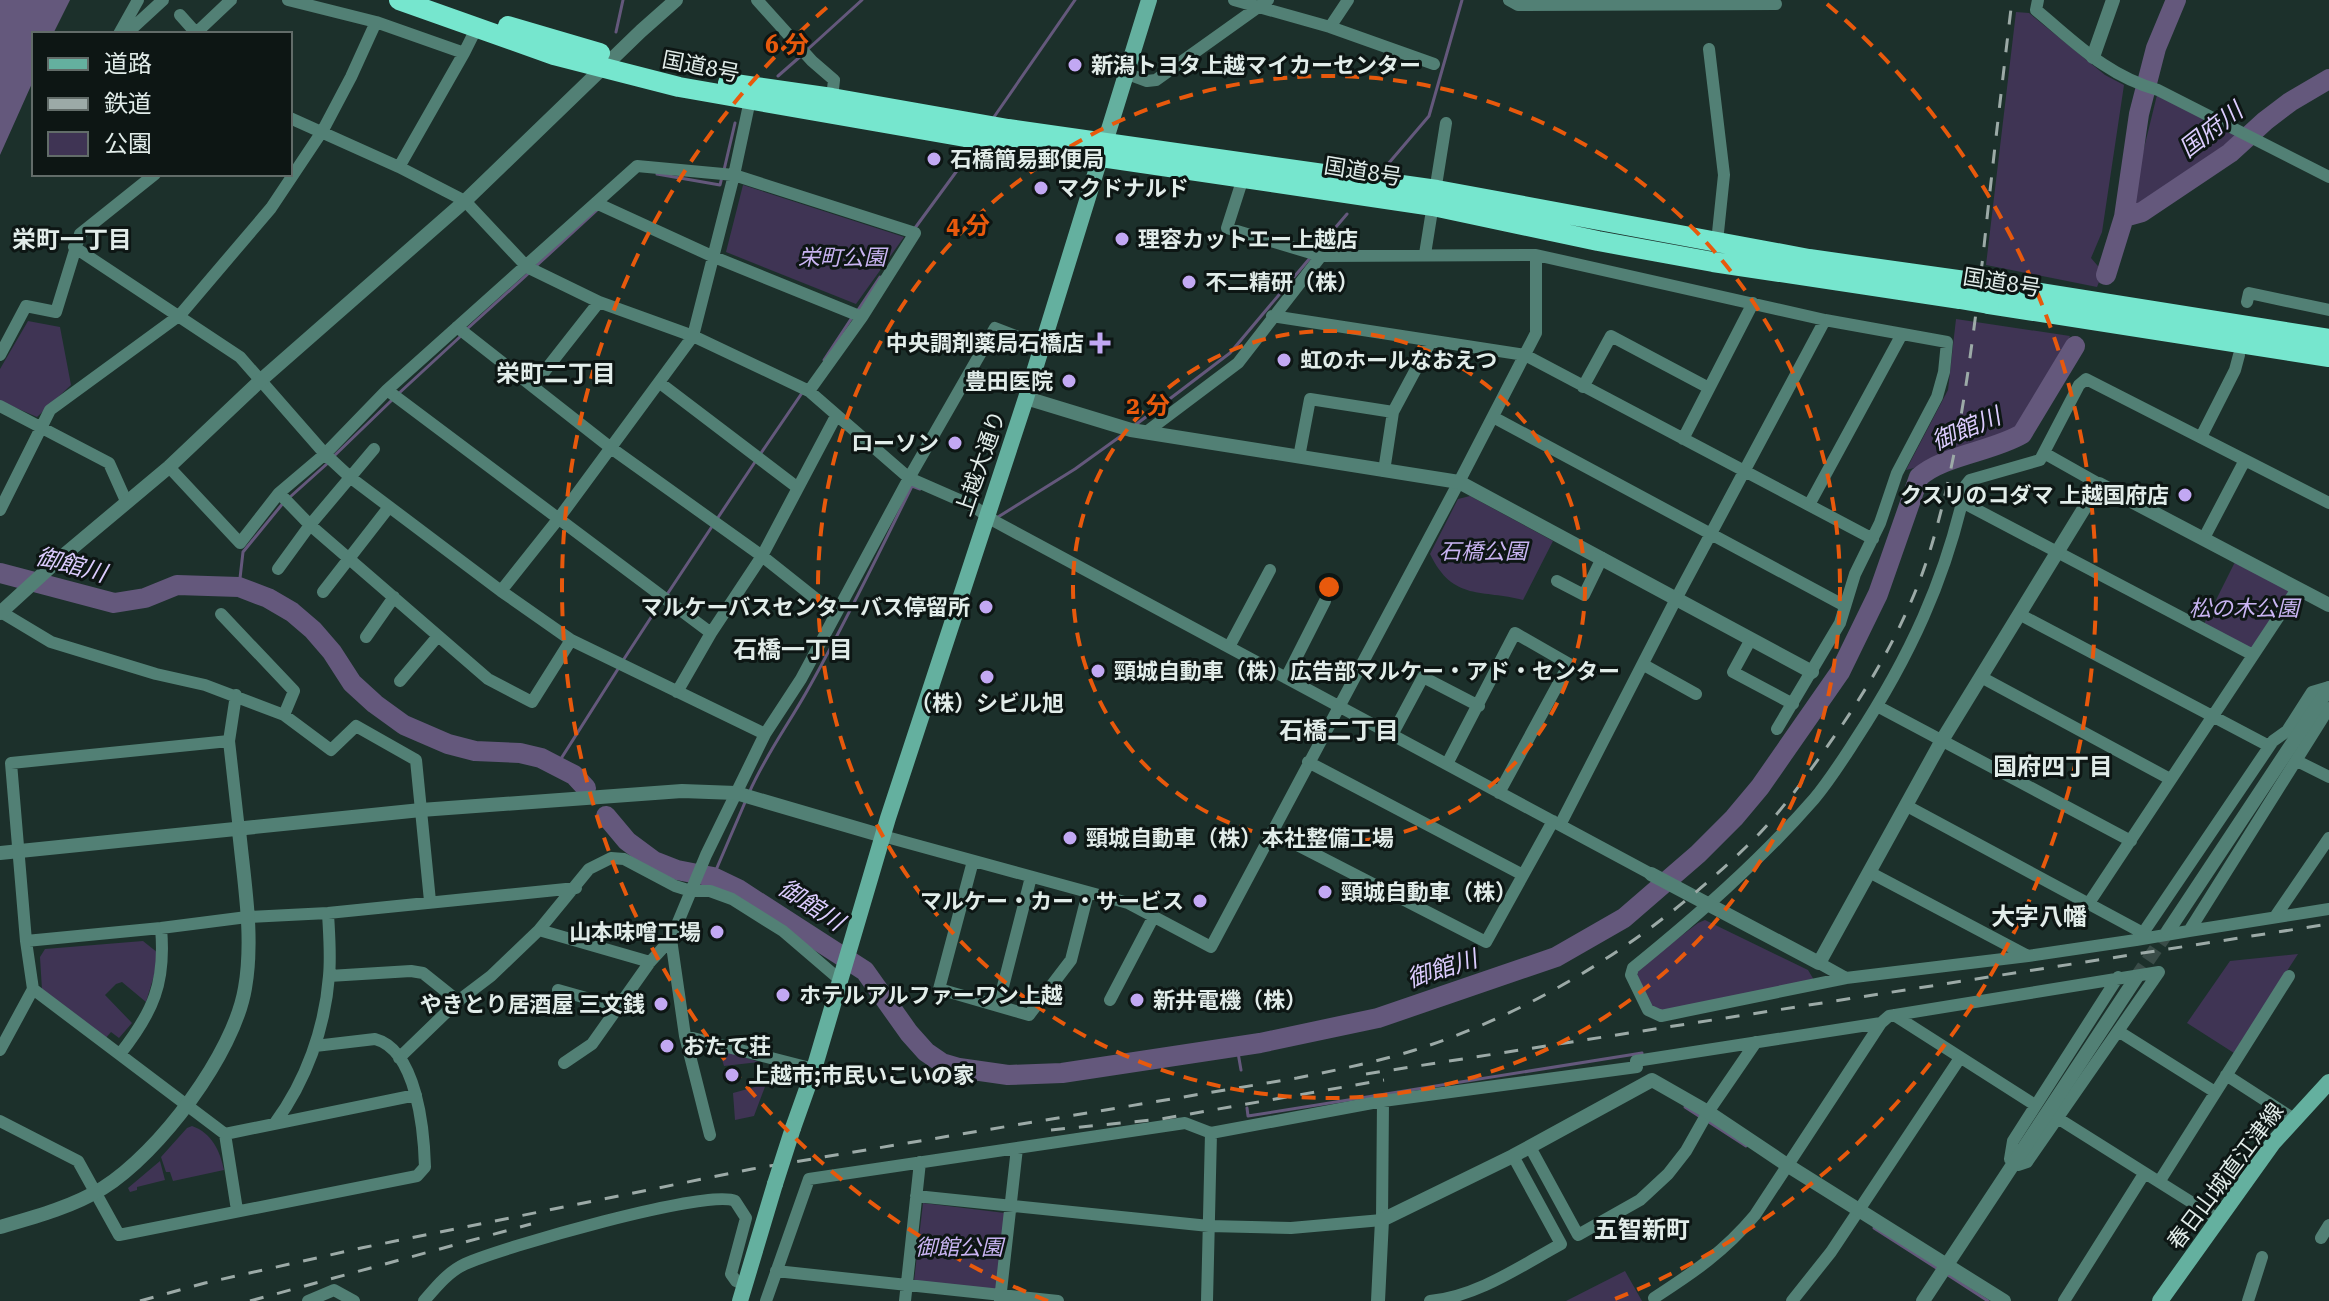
<svg xmlns="http://www.w3.org/2000/svg" width="2329" height="1301" viewBox="0 0 2329 1301" font-family="'Roboto Serif','Noto Sans JP',serif">
	<style>
		.green { fill: #3f3454 }
		.water { fill: #64587c }
		.lines { fill: none; stroke-linecap: round; stroke-linejoin: round }
		.stream { stroke: #64587c; stroke-width: 3 }
		.river { stroke: #64587c; stroke-width: 20 }
		.tertiary-tunnel { stroke: #3a4c48; stroke-width: 14; stroke-dasharray: 14 7; stroke-linecap: butt }
		.minor { stroke: #528075; stroke-width: 12 }
		.tertiary { stroke: #528075; stroke-width: 14 }
		.secondary { stroke: #64b09f; stroke-width: 16 }
		.trunk { stroke: #76e6ce; stroke-width: 20 }
		.rail { stroke: #9caaa7; stroke-width: 3; stroke-dasharray: 14 14; stroke-linecap: butt }
		.secondary-bridge { stroke: #64b09f; stroke-width: 16 }
		.trunk-bridge { stroke: #76e6ce; stroke-width: 20 }
		.ring { fill: none; stroke: #e8590c; stroke-width: 4; stroke-dasharray: 14 10 }
		.poi-dot { fill: #c2a8f3; stroke: #0d1614; stroke-width: 3 }
		.labels { text-anchor: middle; stroke-width: 6; stroke-linejoin: round; paint-order: stroke }
		.poi-label { font-size: 22px; font-weight: bold; fill: #e1ece9; stroke: #0d1614; text-anchor: start }
		.street-label { font-size: 22px; fill: #e1ece9; stroke: #0d1614 }
		.park-label { font-size: 22px; font-style: italic; fill: #c9b4f2; stroke: #0d1614 }
		.water-label { font-size: 24px; font-style: italic; fill: #dcccfe; stroke: #0d1614 }
		.neighbourhood-label { font-size: 24px; font-weight: bold; fill: #e1ece9; stroke: #0d1614 }
		.centre { fill: #e8590c; stroke: #0d1614; stroke-width: 4 }
		.ring-label { font-size: 24px; text-anchor: middle; font-weight: bold; fill: #e8590c; stroke: #0d1614; stroke-width: 6; stroke-linejoin: round; paint-order: stroke }
	</style>
	<rect width="100%" height="100%" fill="#1c302b"/>
	<path class="green" d="M2016,12L2029,13L2105,75L2124,85L2102,232L2091,258L2103,272L2097,287L1986,265Z
		M2157,95L2241,137L2148,204L2135,207L2131,203L2132,197Z
		M743,185L904,237L856,304L726,252Z
		M1956,319L2070,336C2058,359 2036,413 2017,428C1993,447 1937,462 1906,470L1948,390Z
		M28,321L60,327L71,385L37,417L0,401V369Z
		M1470,496L1553,541L1523,600C1483,589 1453,602 1430,554L1458,499Z
		M2235,562L2290,591L2252,649L2204,624Z
		M1705,920L1808,970L1814,980L1663,1011L1653,1009L1636,982L1638,969L1698,923Z
		M143,941L158,953L156,969L146,1002L122,982L116,984L105,995L132,1023L119,1038L111,1032L104,1040L42,990L40,957L45,949Z
		M2298,954L2234,1053L2187,1023L2230,961Z
		M719,1049L759,1062L724,1066Z
		M766,1084L754,1116L735,1120L733,1093Z
		M192,1126C212,1133 220,1151 224,1170L173,1181L170,1172H166L161,1157L187,1128Z
		M160,1161L165,1180L137,1187V1190L130,1192L128,1188Z
		M923,1203L1005,1213L996,1291L914,1281Z
		M1625,1271L1642,1301H1566Z"/>
	<path class="water" d="M0,0H70L53,34H34V79L0,155Z"/>
	<g class="lines">
		<path class="stream" d="M616,32L623,0
			M807,50L862,0
			M778,76L802,55
			M994,117L1075,0
			M1388,164L1429,116L1462,0
			M724,170L735,123
			M657,174L720,185L722,177
			M915,228L967,157
			M1317,249L1347,214
			M535,267L597,210
			M858,310L880,277
			M467,329L530,272
			M824,360L853,316
			M397,395L462,335
			M1134,426L1230,353L1310,258
			M334,456L392,400
			M759,456L802,393
			M290,497L329,462
			M998,517L1075,469L1125,433
			M717,519L755,462
			M239,587L243,552L284,502
			M666,596L713,525
			M622,662L661,602
			M557,765L618,669
			M749,793C765,756 788,725 807,691C845,624 878,555 912,486L920,489
			M713,877L746,800
			M1237,1047L1241,1070
			M1685,1107L1702,1118
			M1247,1108L1248,1116L1642,1053V1058
			M1709,1122L1746,1146
			M1874,1228L1938,1269
			M1948,1275L1988,1301"/>
		<path class="river" d="M2124,217L2142,212L2230,153L2265,121L2290,102L2329,79
			M2106,275L2124,217L2139,114L2156,48L2176,0
			M0,573L114,603L145,598L177,585L239,587L268,598L292,612L313,630L332,652L352,683L375,704L404,725L448,744L475,751L520,753L541,758L574,775L586,788
			M606,816L627,841L654,861L677,870L713,877L738,889L865,971L909,1033L926,1052L942,1063L959,1068L1008,1075L1062,1073L1260,1043L1378,1018L1556,957L1624,918L1698,854L1734,818L1760,787L1840,672L1878,594L1919,477C1944,455 1991,452 2022,434L2075,346"/>
		<path class="tertiary-tunnel" d="M2136,978L2168,931"/>
		<path class="minor" d="M288,0L376,22
			M757,0L812,61L834,80L832,98
			M1234,0L1330,27L1434,64
			M1509,0L1518,5L1776,4
			M2038,0L2036,10C2076,43 2107,76 2158,90L2329,177
			M180,15L197,34
			M1330,27L1348,0
			M196,33L231,0
			M119,34L138,0
			M126,34L163,0
			M1709,49L1724,175L1717,242
			M1128,74L1147,81L1156,80L1268,0
			M290,118L399,167L465,201L527,267L599,302L693,336L809,391L909,478L973,506L996,522L1651,874
			M399,167L464,53
			M1243,178L1227,228L1321,256L1536,255L1825,320L1947,342L1944,372L1937,397L1897,473L1880,523L1855,574L1840,623L1777,729
			M596,203L714,257L862,317
			M74,247L240,357L325,454L351,478L501,591L571,640L765,734
			M1425,254L1446,123
			M2247,302L2249,293L2329,310
			M1272,316L1525,355L1873,539
			M457,327L611,448L762,556L835,614
			M0,355L26,306L56,312L80,234L155,174
			M660,383L798,488
			M533,386L599,302
			M1583,387L1611,336L1709,388
			M387,390L711,633
			M0,406L109,463L126,501
			M1493,417L1845,606
			M1145,433L1238,363L1321,256
			M2201,437L2235,370L2239,355
			M1683,439L1753,303
			M2044,453L2099,484
			M1299,457L1310,399L1393,412
			M169,467L240,543L279,493L325,454L387,390L637,166L734,175L915,233L862,317L809,391
			M1384,471L1393,412L1431,341
			M279,493L310,525L488,679L532,702L571,640
			M1962,502L2253,655
			M1809,505L1902,334
			M0,510L50,410L180,315L271,208L323,130L351,77L376,22L464,53L476,29
			M2204,538L2245,460
			M278,569L310,525L374,449
			M1557,581L1584,595L1602,558
			M501,591L559,518L693,336L734,175L750,100
			M323,592L389,507
			M1,612L51,642L156,674L205,685L284,715L331,750L356,726L416,760L430,901
			M221,614L294,691L284,715
			M2019,614L2269,746
			M366,637L394,597
			M1751,639L1733,672L1793,704
			M1229,647L1270,570
			M1644,665L1696,694
			M1981,677L2170,779
			M1286,678L1325,601
			M400,681L438,636
			M677,692L711,633L762,556L836,416
			M236,695L229,741L239,830
			M1877,706L2131,841
			M2329,708L2189,931L2329,909
			M1392,735L1423,677L1479,706
			M2297,761L2329,777
			M1308,762L1523,875
			M1447,764L1515,633L1569,664L1499,793
			M1907,806L2143,933L2273,741L2287,731L2312,692L2329,687
			M1560,825L1676,599L1825,320
			M1272,832L1486,942L1553,821
			M883,836L1128,903L1211,947L1459,482L1536,333V255
			M973,861L939,989L1029,1015L1071,960L1088,893
			M1871,873L2028,956
			M2089,903L2297,589
			M2275,917L2329,838
			M539,930L650,962
			M2136,940L2189,931
			M26,941L161,928L247,917L328,913L576,888
			M1819,963L1846,978L2028,956L2136,940L2143,933
			M329,976L411,971L423,973L458,1001
			M1846,978L1661,1016L1648,1010L1631,975L1633,968C1697,916 1760,861 1814,799C1830,780 1843,759 1856,739C1909,658 1946,579 1966,485L1970,480L2040,460L2079,385L2086,379L2329,503
			M33,989L225,1134L416,1095
			M558,990L618,1007
			M1110,1000L1154,916
			M998,1006L1031,877
			M1894,1015L2035,1105
			M2118,1031L2215,1092
			M685,1036L814,1069
			M0,1050L33,989L26,941L11,763L229,741
			M120,1054C153,1012 166,983 161,928
			M399,1058L458,1001L491,976L539,930L589,869L611,858L624,859L675,886L691,891H710L732,899L783,931L839,979
			M564,1063L592,1044L650,962L671,939
			M2226,1075L2294,1119
			M2059,1119L2218,1219
			M0,1121L78,1161L119,1235L417,1176L425,1167C424,1131 417,1050 375,1039L315,1046
			M275,1123C306,1081 325,1028 329,976C331,955 329,933 328,913
			M225,1134L237,1210
			M710,1135L685,1036L671,939L706,855L765,734L801,679L909,478L995,328L1041,346
			M1530,1147L1578,1235L1640,1200L1668,1174L1686,1151L1708,1112L1756,1042
			M2159,1182L2289,976
			M916,1196L1209,1226L1291,1228L1382,1220L1383,1101
			M2321,1238L2329,1225
			M776,1271L1058,1301
			M1000,1300L1017,1148
			M308,1301L334,1290L354,1301
			M424,1301C436,1287 448,1272 465,1264C500,1248 708,1188 735,1201L746,1218L731,1274L736,1281L745,1285
			M766,1301L809,1179L1185,1123L1211,1133L1383,1101L1637,1067L1636,1061L1881,1023
			M905,1301L920,1162
			M1207,1301L1211,1133
			M1430,1301C1478,1296 1519,1267 1561,1244L1513,1156
			M1656,1301L1654,1298C1694,1272 1724,1252 1755,1215L1881,1023L1889,1016L2159,972L2027,1162L2018,1165L2010,1159L2013,1141L2118,977
			M1792,1301L1831,1252L1960,1058
			M2064,1301L2144,1174
			M2248,1301L2262,1257"/>
		<path class="tertiary" d="M2093,57L2113,0
			M1026,398L1131,430L1459,482L1812,672
			M0,613L58,560L169,467L261,380L465,201L641,31L676,0
			M0,853L421,810L682,791L736,793L883,836
			M1651,874L1819,963L1941,742L2099,484L2329,605
			M2168,931L2329,688
			M0,1227C35,1217 72,1207 103,1188C159,1153 234,1054 245,988C254,937 244,882 239,830
			M1378,1301L1382,1220L1513,1156L1652,1080L1708,1112L1787,1165L2004,1301
			M1923,1301L2136,978"/>
		<path class="secondary" d="M793,1128L814,1069L888,818L1026,398L1149,0
			M740,1301L775,1184
			M2160,1301L2273,1143L2329,1082"/>
		<path class="trunk" d="M399,0L554,55L679,87L965,137L1433,206L1598,241L1713,262L1960,299
			M508,26L600,53
			M728,83L832,98L1008,129L1437,190L1809,259L1965,281
			M1991,285L2329,339
			M1989,304L2329,357"/>
		<path class="rail" d="M1366,1074L2329,924
			M1051,1130L1161,1119L1384,1080
			M140,1301L205,1283L361,1248L752,1169L1297,1078C1337,1070 1376,1062 1415,1050C1540,1010 1653,937 1747,846C1781,814 1809,772 1836,734C1876,676 1912,612 1932,544C1960,449 1971,353 1983,256C1992,170 2002,85 2012,0
			M250,1301L531,1224"/>
		<path class="secondary-bridge" d="M775,1184L793,1128"/>
		<path class="trunk-bridge" d="M1965,281L1991,285
			M1960,299L1989,304"/>
	</g>
	<g class="ring">
		<circle cx="1329" cy="587" r="256"/>
		<circle cx="1329" cy="587" r="511"/>
		<path d="M1048 1301A767 767 0 0 1 831 4M1827 4A767 767 0 0 1 1610 1301"/>
	</g>
	<g class="poi-dot">
		<circle cx="1075" cy="65" r="8"/>
		<circle cx="934" cy="159" r="8"/>
		<circle cx="1041" cy="188" r="8"/>
		<circle cx="1122" cy="239" r="8"/>
		<circle cx="1189" cy="282" r="8"/>
		<path d="M1096 331h8v8h8v8h-8v8h-8v-8h-8v-8h8z"/>
		<circle cx="1284" cy="360" r="8"/>
		<circle cx="1069" cy="381" r="8"/>
		<circle cx="955" cy="443" r="8"/>
		<circle cx="2185" cy="495" r="8"/>
		<circle cx="986" cy="607" r="8"/>
		<circle cx="1098" cy="671" r="8"/>
		<circle cx="987" cy="677" r="8"/>
		<circle cx="1070" cy="838" r="8"/>
		<circle cx="1325" cy="892" r="8"/>
		<circle cx="1200" cy="901" r="8"/>
		<circle cx="717" cy="932" r="8"/>
		<circle cx="783" cy="995" r="8"/>
		<circle cx="1137" cy="1000" r="8"/>
		<circle cx="661" cy="1004" r="8"/>
		<circle cx="667" cy="1046" r="8"/>
		<circle cx="732" cy="1075" r="8"/>
	</g>
	<g class="labels">
		<g class="poi-label">
			<text x="1091" y="73">新潟トヨタ上越マイカーセンター</text>
			<text x="950" y="167">石橋簡易郵便局</text>
			<text x="1057" y="196">マクドナルド</text>
			<text x="1138" y="247">理容カットエー上越店</text>
			<text x="1205" y="290">不二精研（株）</text>
			<text x="1084" y="351" text-anchor="end">中央調剤薬局石橋店</text>
			<text x="1300" y="368">虹のホールなおえつ</text>
			<text x="1053" y="389" text-anchor="end">豊田医院</text>
			<text x="939" y="451" text-anchor="end">ローソン</text>
			<text x="2169" y="503" text-anchor="end">クスリのコダマ 上越国府店</text>
			<text x="970" y="615" text-anchor="end">マルケーバスセンターバス停留所</text>
			<text x="1114" y="679">頸城自動車（株）広告部マルケー・アド・センター</text>
			<text x="987" y="711" text-anchor="middle">（株）シビル旭</text>
			<text x="1086" y="846">頸城自動車（株）本社整備工場</text>
			<text x="1341" y="900">頸城自動車（株）</text>
			<text x="1184" y="909" text-anchor="end">マルケー・カー・サービス</text>
			<text x="701" y="940" text-anchor="end">山本味噌工場</text>
			<text x="799" y="1003">ホテルアルファーワン上越</text>
			<text x="1153" y="1008">新井電機（株）</text>
			<text x="645" y="1012" text-anchor="end">やきとり居酒屋 三文銭</text>
			<text x="683" y="1054">おたて荘</text>
			<text x="748" y="1083">上越市;市民いこいの家</text>
		</g>
		<g class="street-label">
			<text transform="translate(701 66) rotate(11)" y="8">国道8号</text>
			<text transform="translate(1363 171) rotate(9)" y="8">国道8号</text>
			<text transform="translate(2002 282) rotate(9)" y="8">国道8号</text>
			<text transform="translate(980 463) rotate(-71)" y="8">上越大通り</text>
			<text transform="translate(2225 1176) rotate(-53)" y="8">春日山城直江津線</text>
		</g>
		<g class="park-label">
			<text x="842" y="265">栄町公園</text>
			<text x="1483" y="559">石橋公園</text>
			<text x="2244" y="616">松の木公園</text>
			<text x="959" y="1255">御館公園</text>
		</g>
		<g class="water-label">
			<text transform="translate(2211 130) rotate(-38)" y="8">国府川</text>
			<text transform="translate(1966 429) rotate(-23)" y="8">御館川</text>
			<text transform="translate(71 565) rotate(15)" y="8">御館川</text>
			<text transform="translate(811 905) rotate(33)" y="8">御館川</text>
			<text transform="translate(1442 969) rotate(-18)" y="8">御館川</text>
		</g>
		<g class="neighbourhood-label">
			<text x="72" y="248">栄町一丁目</text>
			<text x="556" y="382">栄町二丁目</text>
			<text x="793" y="658">石橋一丁目</text>
			<text x="1339" y="739">石橋二丁目</text>
			<text x="2053" y="775">国府四丁目</text>
			<text x="2039" y="925">大字八幡</text>
			<text x="1642" y="1238">五智新町</text>
		</g>
	</g>
	<circle cx="1329" cy="587" r="12" class="centre"/>
	<g class="ring-label">
		<text x="787" y="53">6 分</text>
		<text x="968" y="234">4 分</text>
		<text x="1148" y="414">2 分</text>
	</g>
	<rect x="32" y="32" width="260" height="144" fill="#0d1614" stroke="#626c69" stroke-width="2"/>
	<rect x="48" y="58" width="40" height="12" fill="#64b09f" stroke="#626c69" stroke-width="2"/>
	<text x="104" y="72" font-size="24" fill="#e1ece9">道路</text>
	<rect x="48" y="98" width="40" height="12" fill="#9caaa7" stroke="#626c69" stroke-width="2"/>
	<text x="104" y="112" font-size="24" fill="#e1ece9">鉄道</text>
	<rect x="48" y="132" width="40" height="24" fill="#3f3454" stroke="#626c69" stroke-width="2"/>
	<text x="104" y="152" font-size="24" fill="#e1ece9">公園</text>
</svg>
